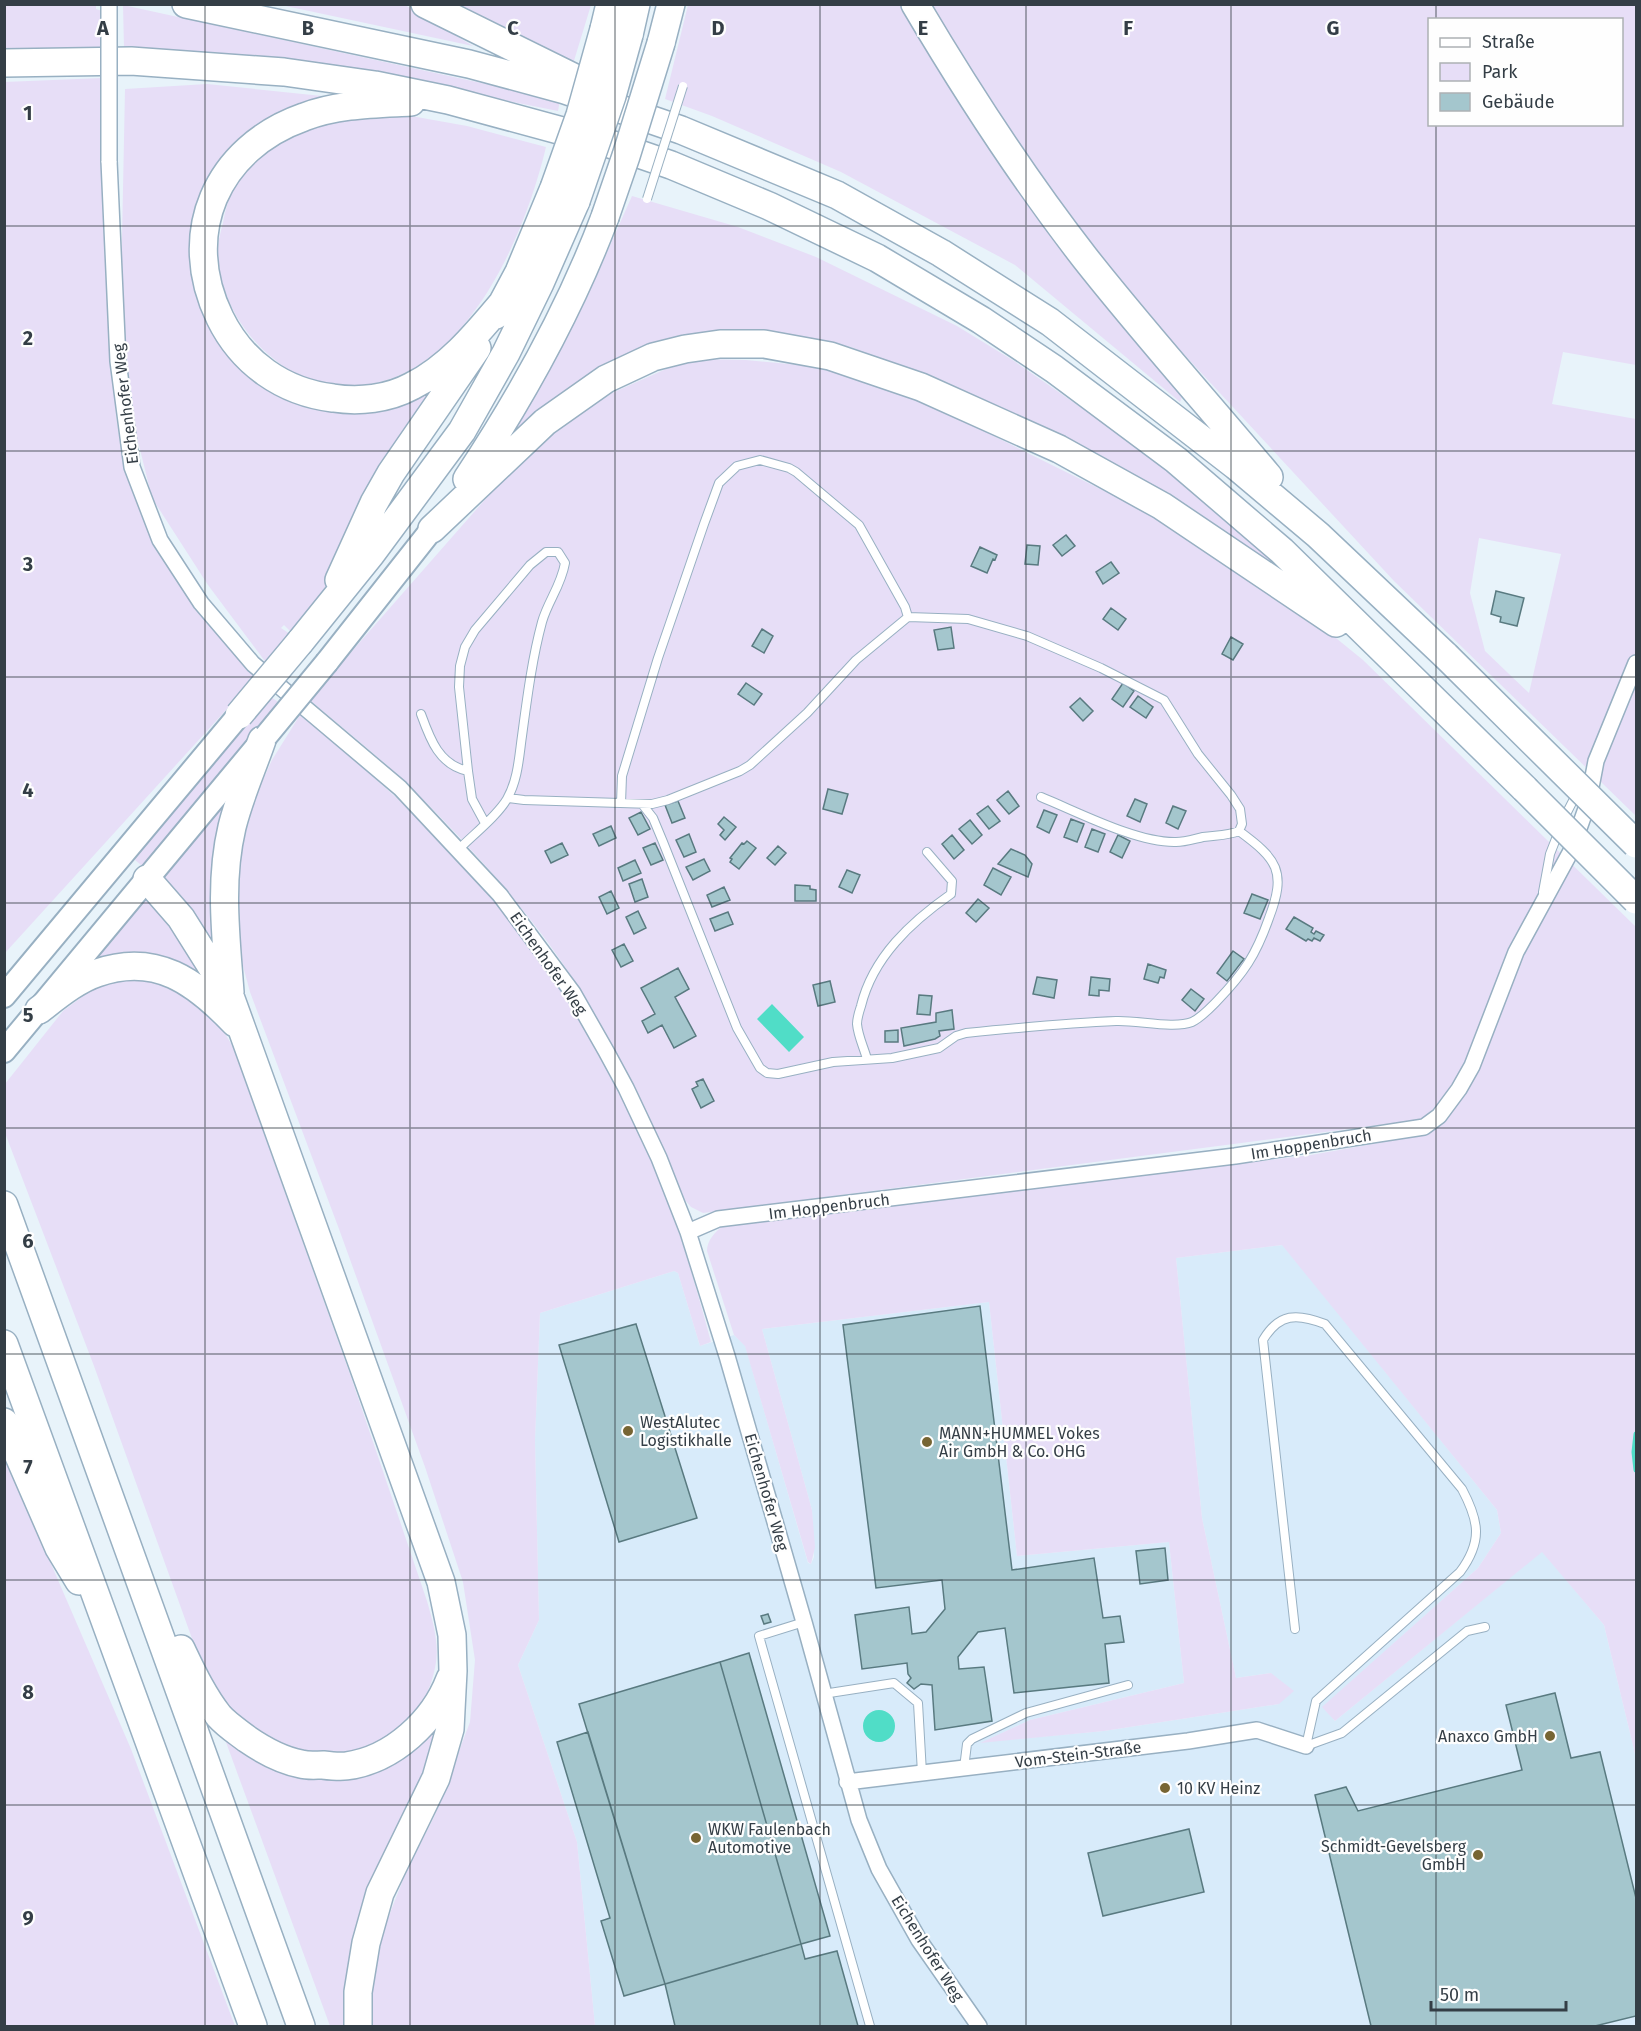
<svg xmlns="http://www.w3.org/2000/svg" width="1641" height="2031" viewBox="0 0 1641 2031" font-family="'Fira Sans',sans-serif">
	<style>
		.built { fill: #d8ebfa }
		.green { fill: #e7def7; fill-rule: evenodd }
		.water { fill: #50ddc7 }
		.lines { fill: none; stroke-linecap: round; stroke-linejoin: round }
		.stream { stroke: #50ddc7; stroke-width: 5 }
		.building { fill: #a4c6cd; stroke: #597a80; stroke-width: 1.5 }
		.service-casing { stroke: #98b0c2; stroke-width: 10 }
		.minor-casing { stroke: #98b0c2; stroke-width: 18 }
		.primary-casing { stroke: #98b0c2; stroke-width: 26 }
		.motorway-casing { stroke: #98b0c2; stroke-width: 30 }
		.service { stroke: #fff; stroke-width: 8 }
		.minor { stroke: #fff; stroke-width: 15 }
		.primary { stroke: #fff; stroke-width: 22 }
		.motorway { stroke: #fff; stroke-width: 27 }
		.service-bridge-casing { stroke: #98b0c2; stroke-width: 10; stroke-linecap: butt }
		.minor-bridge-casing { stroke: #98b0c2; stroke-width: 18; stroke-linecap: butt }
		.primary-bridge-casing { stroke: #98b0c2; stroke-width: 26; stroke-linecap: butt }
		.motorway-bridge-casing { stroke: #98b0c2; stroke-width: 30; stroke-linecap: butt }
		.service-bridge { stroke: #fff; stroke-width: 8 }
		.minor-bridge { stroke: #fff; stroke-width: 15 }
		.primary-bridge { stroke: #fff; stroke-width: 22 }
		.motorway-bridge { stroke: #fff; stroke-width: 27 }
		.grid { fill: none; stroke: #343e46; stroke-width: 1.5; stroke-opacity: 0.55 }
		.poi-dot { fill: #776533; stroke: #fefefe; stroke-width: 2 }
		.labels { text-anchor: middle; stroke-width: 4.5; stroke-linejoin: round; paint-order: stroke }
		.street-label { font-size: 16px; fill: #343e46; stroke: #fefefe }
		.poi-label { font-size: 16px; fill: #343e46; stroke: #fefefe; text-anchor: start }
		.grid-label { font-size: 20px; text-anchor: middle; font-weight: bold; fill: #343e46; stroke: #fefefe; stroke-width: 4.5; stroke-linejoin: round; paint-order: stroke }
	</style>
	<rect width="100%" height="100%" fill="#e8f3fa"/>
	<path class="built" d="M1283,1245L1497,1510L1501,1533L1478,1568L1323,1707L1335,1721L1542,1551L1604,1625L1636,1758V2026H595L577,1842L518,1665L539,1620L535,1440L540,1313L674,1271L678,1273L700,1346L734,1335L745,1345L808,1563L811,1564L814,1557L812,1510L762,1329L989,1302L1017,1556L1169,1542L1184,1683L1030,1720L983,1742L1104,1731L1279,1704L1271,1673L1236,1678L1202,1518L1176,1258Z"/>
	<path class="green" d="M4,5H96V9L102,11V54L5,56Z
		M123,5L560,100L558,111L325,64L124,48Z
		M281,5H405L473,46Z
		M447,5H591L573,64Z
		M688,5H905L1185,389L1180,402L1015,265L841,172L712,116L665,99Z
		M928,5H1636V365L1563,352L1552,404L1636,419V816L1394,581L1142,309L1049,196ZM1430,20H1622V124H1430ZM1479,538L1561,554L1529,693L1485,651L1470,593Z
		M102,78L105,230L116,416L124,469L156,543L201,613L256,677L5,953L4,82Z
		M207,84L322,96L280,114L213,178L207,305L297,398L442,381L316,603L293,634L284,625L281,628L290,634L267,664L208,585L152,498L132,417L121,289L125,89Z
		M374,113L411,116L467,126L546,147C523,244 456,398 335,385C328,384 320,384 313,382C299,379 285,368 274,359C241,333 218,293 218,250C218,241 221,231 223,223C227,198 238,172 256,155C264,148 306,123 315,121C334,116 355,116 374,113Z
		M632,196L738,227L816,257L957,326L1014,361L1177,474L1301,585L1168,494L996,405L851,347L748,329L656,351L503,447L583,306Z
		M699,359L746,360L821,367L923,401L1173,525L1283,595L1363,660L1636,927V1758L1604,1625L1542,1552L1335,1721L1322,1707L1478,1568L1501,1533L1497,1510L1282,1245L1176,1258L1202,1518L1236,1678L1271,1673L1294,1691L1279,1704L1104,1731L980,1743L1030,1720L1184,1683L1169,1542L1017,1556L989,1302L762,1329L812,1510L815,1547L811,1564L808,1562L745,1346L734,1335L707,1251C707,1240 715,1233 722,1226L1311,1155L1424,1135L1444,1123L1417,1120L703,1213L691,1207L685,1200C648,1112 606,1022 549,944C506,886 456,831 404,781C375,753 342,728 311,701L324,683L496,487L555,431L612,393L666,369Z
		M269,696L277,701L278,704L145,865H141L135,860L137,855Z
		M300,715C354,760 407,804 455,855C552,958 628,1087 675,1221C689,1261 700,1302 711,1342L700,1346L678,1273L674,1271L540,1313L535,1440L539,1620L518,1665L577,1842L595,2026H372L370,2005L380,1939L406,1872L434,1817L470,1722L475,1660L463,1582L425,1467L339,1229L250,992L239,951L237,847L252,804L272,760Z
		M225,802L219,952L159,882Z
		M151,893L211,984L90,964Z
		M120,979H155L211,1010L233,1047L351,1377L427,1601C433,1622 440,1645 435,1668C426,1712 395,1743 351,1753C344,1754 335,1757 328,1757C302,1756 265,1741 245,1724C221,1702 207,1673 194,1644L94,1366L5,1133V1084L63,1011L95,987Z
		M4,1455L131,1749L235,2026H5Z
		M444,1711L347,2026H330L223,1734L308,1776Z"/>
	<path class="water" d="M772,1004L804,1037L789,1052L757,1019Z
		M863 1726a16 16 0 1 1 32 0a16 16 0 1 1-32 0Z"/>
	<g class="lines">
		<path class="stream" d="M1636,1434L1634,1452L1636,1470"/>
	</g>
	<path class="building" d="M1066,535L1075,546L1062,556L1053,545Z
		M1027,545L1040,546L1038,565L1025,564Z
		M980,547L997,555L995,560L993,559L987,573L971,566Z
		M1111,562L1119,573L1103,584L1096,572Z
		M1496,591L1524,598L1517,626L1500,622L1501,617L1491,614Z
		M1111,608L1126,619L1118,630L1103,619Z
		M951,627L954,648L938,650L934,630Z
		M762,629L773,636L764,653L752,646Z
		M1231,637L1243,644L1233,660L1222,654Z
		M746,683L762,694L754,705L738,694Z
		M1123,683L1134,691L1123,707L1112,699Z
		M1138,696L1153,707L1146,718L1130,707Z
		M1080,698L1093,711L1083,721L1070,707Z
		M828,789L848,794L842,814L823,809Z
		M1008,791L1019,806L1009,814L997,800Z
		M1135,799L1147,804L1140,822L1127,816Z
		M678,801L685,818L672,823L665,805Z
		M988,806L1000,821L989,829L977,814Z
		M1173,806L1186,811L1178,829L1166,823Z
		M1044,810L1057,815L1049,833L1037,827Z
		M641,812L650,829L638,835L629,818Z
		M724,817L736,827L725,840L720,835L724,830L718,824Z
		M1071,819L1084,824L1077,842L1064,837Z
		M970,820L982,835L972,844L959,829Z
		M611,826L616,838L599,846L593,834Z
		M1092,829L1105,834L1098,852L1085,847Z
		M689,834L696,852L684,857L676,840Z
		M952,835L964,850L954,859L942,844Z
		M1118,835L1130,841L1122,858L1110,852Z
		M747,841L756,848L739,869L730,862L732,859L730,858L742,843L744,844Z
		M562,843L568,855L551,863L545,851Z
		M655,843L663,860L651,865L643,848Z
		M778,846L786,853L775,865L767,858Z
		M1011,849L1025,855L1032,864L1028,877L998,864Z
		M704,859L710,871L693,880L686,867Z
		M635,860L641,873L623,881L618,868Z
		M993,868L1011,877L1001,895L984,885Z
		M847,870L860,875L852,893L839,887Z
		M642,879L648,897L635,902L629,884Z
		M795,885L810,886V889L816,890V901H795Z
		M724,887L730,900L712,907L707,895Z
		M611,891L619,908L607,914L599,897Z
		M1252,894L1268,900L1260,919L1244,913Z
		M978,899L989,908L976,922L966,913Z
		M638,911L646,928L634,934L626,917Z
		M728,912L733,924L715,931L710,919Z
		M1294,917L1313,928L1311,932L1314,934L1316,931L1324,935L1320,941L1314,938L1312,941L1308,939L1306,941L1286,929Z
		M624,944L633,961L621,967L612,950Z
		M1233,951L1244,959L1227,981L1217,973Z
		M1148,964L1166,970L1164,978L1160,977L1158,983L1144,979Z
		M678,968L689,989L675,997L696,1036L674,1048L662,1025L648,1033L642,1021L655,1014L641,988Z
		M1037,977L1057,980L1054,998L1033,994Z
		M1091,977L1110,979L1109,991L1099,990V996L1089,995Z
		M830,981L835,1002L818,1006L813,985Z
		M1191,989L1204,999L1195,1011L1182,1000Z
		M919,995L932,996L930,1015L917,1014Z
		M952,1010L954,1029L939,1031L940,1036L935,1039L904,1046L901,1028L936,1022V1013Z
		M898,1030V1042H885V1031Z
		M703,1079L714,1101L701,1108L692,1089L698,1086L696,1082Z
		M980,1306L1012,1570L1094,1558L1103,1618L1120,1616L1124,1642L1105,1644L1109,1683L1014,1693L1005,1628L978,1632L958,1657L959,1669L984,1667L992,1721L935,1730L932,1685L921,1684L914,1689L907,1683L911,1678L908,1674L907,1663L862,1669L855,1615L909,1607L912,1634L926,1632L945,1609L942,1580L876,1588L843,1325Z
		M636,1324L697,1518L619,1542L559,1345Z
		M1165,1548L1168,1580L1140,1584L1136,1551Z
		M768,1614L771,1622L764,1624L761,1616Z
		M749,1653L830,1936L801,1944L720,1662Z
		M720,1662L801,1944L665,1984L579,1704Z
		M1555,1693L1571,1758L1600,1752L1636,1898V2016L1595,2026H1371L1315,1795L1346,1787L1358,1811L1522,1770L1506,1705Z
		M588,1732L665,1984L624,1996L601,1921L610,1918L557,1742Z
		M1168,1784L1169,1789L1162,1792L1160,1788Z
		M1189,1829L1204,1892L1103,1916L1088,1853Z
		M801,1944L805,1959L837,1951L858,2026H675L665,1984Z"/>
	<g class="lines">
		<g class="service-casing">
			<path id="service" d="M421,714C430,739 439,765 468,771
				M508,798L524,800L652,804L668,800L740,771L750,765L807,713L856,660L908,617L968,619L1027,636L1101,668L1164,700L1198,754L1231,795L1240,809L1242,824L1239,831C1227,836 1216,835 1203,837C1194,839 1185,842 1176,842C1137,843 1078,812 1041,797
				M621,803L622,776L658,658L704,524L719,483L737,466L760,460L789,468L796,472L859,525L905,607L908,617
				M642,804L653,818L663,842L737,1028L760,1068L767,1073L778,1074L833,1062L892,1058L939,1048L956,1036L966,1033C1016,1028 1066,1023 1116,1021C1137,1020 1174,1029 1192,1022C1202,1017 1209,1009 1217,1001C1244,973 1256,955 1269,918C1287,871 1277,859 1239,831
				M1563,820L1577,793
				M459,849C474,834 497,816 507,799C518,780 519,757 522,736C527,699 532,659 542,622C548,601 561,586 565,563L558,552H546L530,565L475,630L465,647L460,666L459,687L468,771L472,799L485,823
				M1543,892L1550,854L1559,831
				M867,1059C864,1048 858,1036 857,1024C857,1018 859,1012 861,1006C873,957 911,922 951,894L952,881L927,852
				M804,1622L759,1636L870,2026
				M1295,1629L1263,1340C1279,1313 1297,1313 1325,1324L1462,1489C1479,1521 1483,1541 1460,1572L1316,1701L1306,1746
				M823,1694L894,1683L918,1703L922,1773
				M1306,1746L1342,1733L1467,1631L1485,1627
				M964,1768L967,1744L972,1739L1026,1713L1128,1685"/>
		</g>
		<g class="minor-casing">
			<path id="minor" d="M109,161L118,361L132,467L160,540L201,603L253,664L400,788L500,895L573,993L606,1051L626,1088L659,1158L688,1232L727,1356L804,1622L859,1820L879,1869L919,1940L979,2026
				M688,1232L718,1219L1235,1156L1424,1127L1439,1116L1459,1089L1472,1066L1516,952L1571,851L1588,803L1596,761L1636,663
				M847,1782L1188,1741L1257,1730L1306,1746"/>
		</g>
		<g class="primary-casing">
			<path id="primary" d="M327,662L432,529
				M4,996L239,715
				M4,1051L255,749"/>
		</g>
		<g class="motorway-casing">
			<path id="motorway" d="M186,4L469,64L565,90L681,130L837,195L941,253L1050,322L1236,466L1318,535L1446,656
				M425,4L583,82
				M915,4C967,92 1022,177 1085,258C1144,333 1208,404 1269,477
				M604,29L610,4
				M629,35L636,4
				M661,43L671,4
				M4,63L131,61L284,72L375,85L448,100L610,144L671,165L769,206L877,258L981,320L1054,369L1176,460L1282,551L1525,789
				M411,102C374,104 338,104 304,117C216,148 179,234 220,318C242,363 283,392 333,398C359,402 388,399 412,386C450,367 478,332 505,300
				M496,315L519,272L554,188
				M467,479C522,396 570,310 605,217
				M432,529L545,422L606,379L653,357L685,349L720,344H764L830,356L921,387L1059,449L1162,506L1336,623
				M339,580L374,503L391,473L477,348
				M300,642L371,554L462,431L506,353L540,283L576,201
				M147,879L181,918L230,996L441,1582L452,1635L453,1671L450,1729L436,1778L380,1893L366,1943L358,1992V2026
				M230,992C226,937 219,882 232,827C239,798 252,769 262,740
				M39,1010C56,997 76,980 97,973C156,952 196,982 235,1023
				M4,1205L301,2026
				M4,1344L253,2026
				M4,1422L59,1548L79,1581
				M181,1649C192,1672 203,1696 219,1716C227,1725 238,1732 247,1739C263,1750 281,1760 301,1764C308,1766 316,1765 323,1765C331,1766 339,1767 346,1766C393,1760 434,1721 450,1679"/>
		</g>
		<use href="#service" class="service"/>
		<use href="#minor" class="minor"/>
		<use href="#primary" class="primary"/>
		<use href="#motorway" class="motorway"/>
		<g class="service-bridge-casing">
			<path id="service-bridge" d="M647,199L683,86"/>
		</g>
		<g class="minor-bridge-casing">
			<path id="minor-bridge" d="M109,4V161"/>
		</g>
		<g class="primary-bridge-casing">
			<path id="primary-bridge" d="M266,736L327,662"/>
		</g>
		<g class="motorway-bridge-casing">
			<path id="motorway-bridge" d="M554,188L580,115L604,29
				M576,201L612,96L629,35
				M605,217L626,156L661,43
				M1446,656L1636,844
				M239,715L300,642
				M1525,789L1636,900"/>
		</g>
		<use href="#service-bridge" class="service-bridge"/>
		<use href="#minor-bridge" class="minor-bridge"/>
		<use href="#primary-bridge" class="primary-bridge"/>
		<use href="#motorway-bridge" class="motorway-bridge"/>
	</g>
	<path class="grid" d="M205,4V2026M410,4V2026M615,4V2026M820,4V2026M1026,4V2026M1231,4V2026M1436,4V20M1436,124V2026M4,226H1636M4,451H1636M4,677H1636M4,903H1636M4,1128H1636M4,1354H1636M4,1580H1636M4,1805H1636"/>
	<g class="poi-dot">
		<circle cx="628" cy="1431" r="6"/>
		<circle cx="927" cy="1442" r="6"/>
		<circle cx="1550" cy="1736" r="6"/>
		<circle cx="1165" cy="1788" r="6"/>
		<circle cx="696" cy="1838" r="6"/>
		<circle cx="1478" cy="1855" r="6"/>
	</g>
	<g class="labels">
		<g class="street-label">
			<text transform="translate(125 404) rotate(-97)" y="6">Eichenhofer Weg</text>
			<text transform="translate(549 963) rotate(55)" y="6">Eichenhofer Weg</text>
			<text transform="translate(1311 1144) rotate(-9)" y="6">Im Hoppenbruch</text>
			<text transform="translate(829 1206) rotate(-7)" y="6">Im Hoppenbruch</text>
			<text transform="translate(767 1492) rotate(74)" y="6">Eichenhofer Weg</text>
			<text transform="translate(1078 1754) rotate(-7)" y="6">Vom-Stein-Straße</text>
			<text transform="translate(928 1948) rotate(58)" y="6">Eichenhofer Weg</text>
		</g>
		<g class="poi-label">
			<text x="640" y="1428">WestAlutec<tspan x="640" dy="18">Logistikhalle</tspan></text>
			<text x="939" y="1439">MANN+HUMMEL Vokes<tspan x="939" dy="18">Air GmbH &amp; Co. OHG</tspan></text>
			<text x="1538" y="1742" text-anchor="end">Anaxco GmbH</text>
			<text x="1177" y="1794">10 KV Heinz</text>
			<text x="708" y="1835">WKW Faulenbach<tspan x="708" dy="18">Automotive</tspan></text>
			<text x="1466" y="1852" text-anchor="end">Schmidt-Gevelsberg<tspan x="1466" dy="18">GmbH</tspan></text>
		</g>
	</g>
	<g class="grid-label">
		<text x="103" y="35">A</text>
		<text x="308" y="35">B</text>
		<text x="513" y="35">C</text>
		<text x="718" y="35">D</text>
		<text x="923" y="35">E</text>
		<text x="1128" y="35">F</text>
		<text x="1333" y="35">G</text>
		<text x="28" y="120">1</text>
		<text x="28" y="345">2</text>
		<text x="28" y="571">3</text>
		<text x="28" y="797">4</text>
		<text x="28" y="1022">5</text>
		<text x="28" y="1248">6</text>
		<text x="28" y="1474">7</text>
		<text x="28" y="1699">8</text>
		<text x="28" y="1925">9</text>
	</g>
	<rect width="1641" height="2031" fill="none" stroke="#343e46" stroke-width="12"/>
	<rect x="1428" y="18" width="195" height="108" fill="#fefefe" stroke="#adb1b4" stroke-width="1.5"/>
	<rect x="1440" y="38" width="30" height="9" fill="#ffffff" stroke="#adb1b4" stroke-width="1.5"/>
	<text x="1482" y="48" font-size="18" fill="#343e46">Straße</text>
	<rect x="1440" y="63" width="30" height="18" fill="#e7def7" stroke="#adb1b4" stroke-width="1.5"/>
	<text x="1482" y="78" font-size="18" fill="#343e46">Park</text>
	<rect x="1440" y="93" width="30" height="18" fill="#a4c6cd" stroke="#adb1b4" stroke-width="1.5"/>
	<text x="1482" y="108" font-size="18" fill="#343e46">Gebäude</text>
	<path d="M1431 2001v9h135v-9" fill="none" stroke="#343e46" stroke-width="3"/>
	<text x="1440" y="2001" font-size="18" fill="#343e46" stroke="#fefefe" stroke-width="4.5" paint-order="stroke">50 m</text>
</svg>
